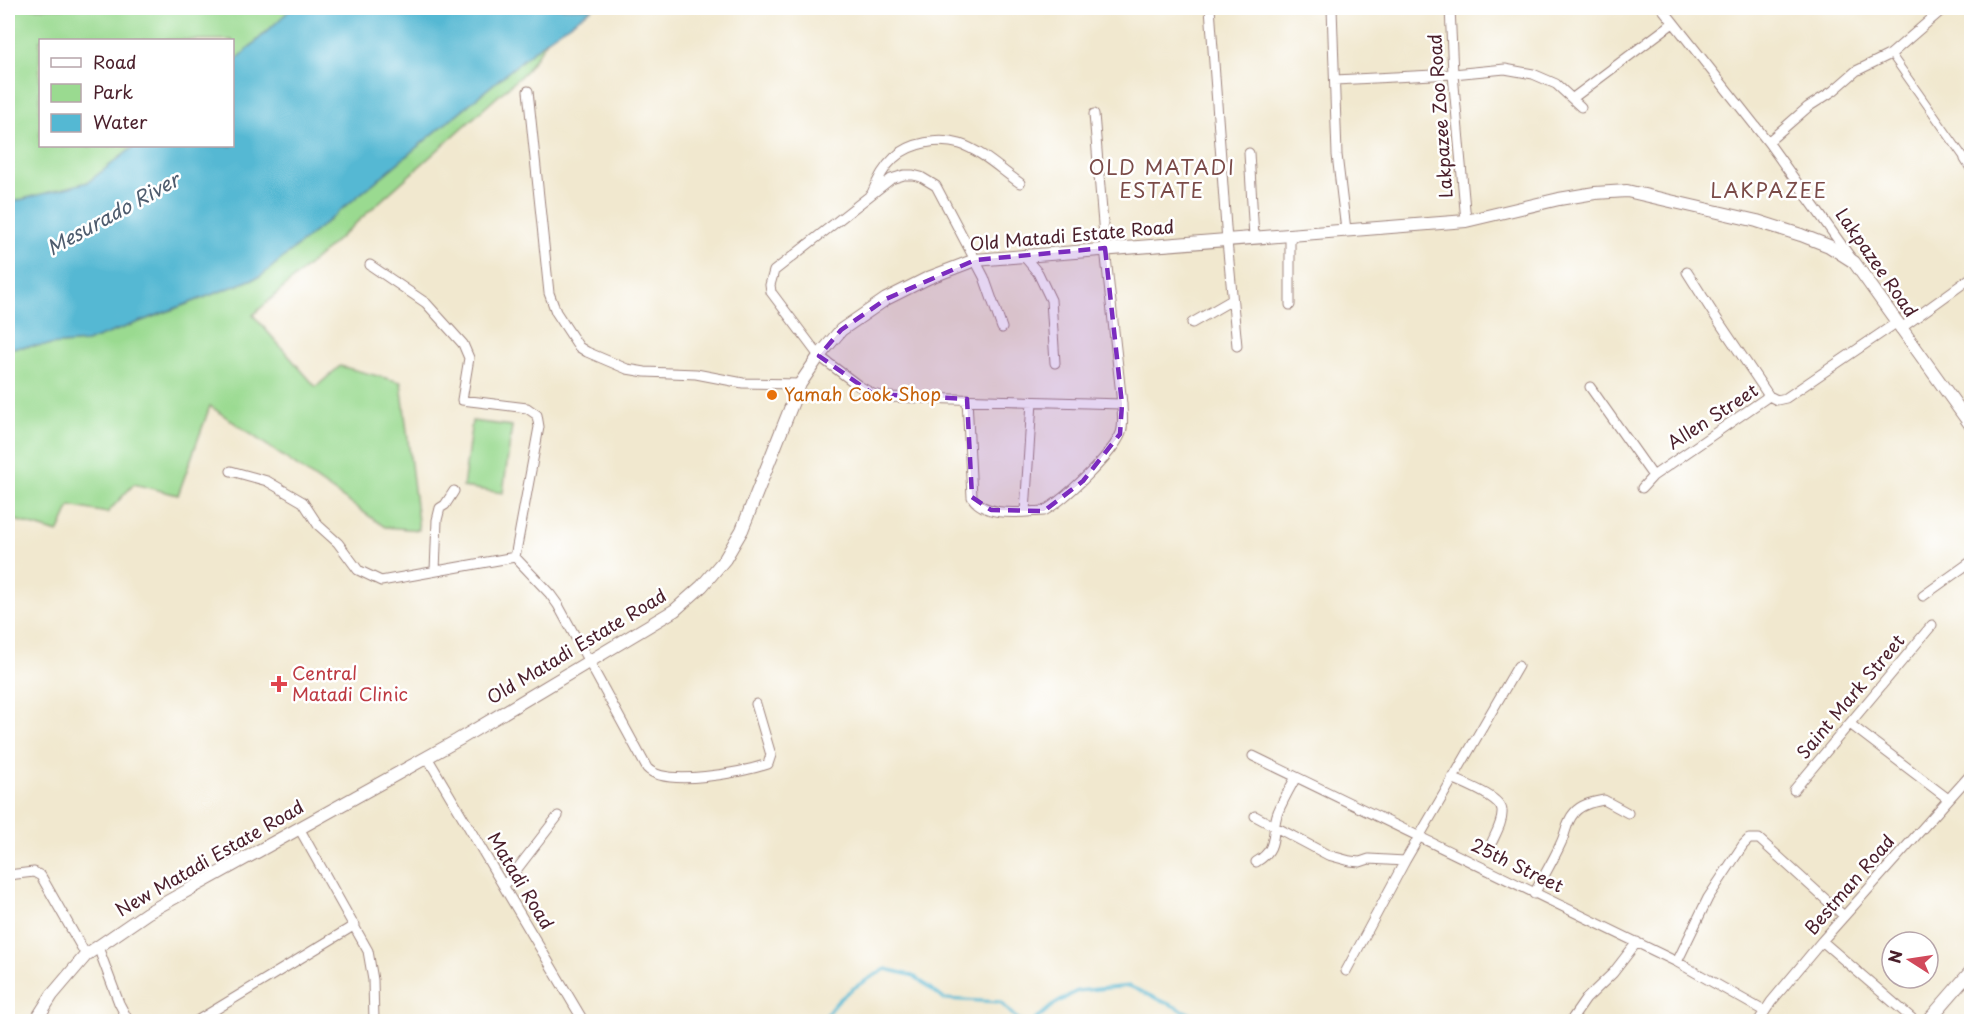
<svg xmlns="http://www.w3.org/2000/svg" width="1979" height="1029" viewBox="0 0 1979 1029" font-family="'Playpen Sans',sans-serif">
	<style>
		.green { fill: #9ada90; stroke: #727c5e; stroke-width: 1.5 }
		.water { fill: #54b8d3; stroke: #4f6c7f; stroke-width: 1.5 }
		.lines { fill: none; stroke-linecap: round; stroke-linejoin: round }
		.stream { stroke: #54b8d3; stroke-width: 3 }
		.pedestrian-casing { stroke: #9e847d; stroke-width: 9 }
		.minor-casing { stroke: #9e847d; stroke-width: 11 }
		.tertiary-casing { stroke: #9e847d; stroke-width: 14 }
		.pedestrian { stroke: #fff; stroke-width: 7 }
		.minor { stroke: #fff; stroke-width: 9 }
		.tertiary { stroke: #fff; stroke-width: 12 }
		.marked { fill: #7b2cbf; fill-opacity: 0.2; stroke: #7b2cbf; stroke-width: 4.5; stroke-dasharray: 12 8; stroke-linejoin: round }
		.food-dot { fill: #e8710a; stroke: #fff; stroke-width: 2 }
		.health-dot { fill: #e0444e; stroke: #fff; stroke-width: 2 }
		.labels { text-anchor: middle; stroke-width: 5; stroke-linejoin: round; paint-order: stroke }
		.street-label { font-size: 18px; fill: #4a1f2b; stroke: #fff }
		.food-label { font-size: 18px; fill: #c56008; stroke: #fff; text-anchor: start }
		.health-label { font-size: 18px; fill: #be3a42; stroke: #fff; text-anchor: start }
		.neighbourhood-label { font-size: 20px; letter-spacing: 1.5px; fill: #7b4b48; stroke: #fff }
		.water-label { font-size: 20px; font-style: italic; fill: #4e5c6e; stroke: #fff }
	</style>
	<rect width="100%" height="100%" fill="#fff"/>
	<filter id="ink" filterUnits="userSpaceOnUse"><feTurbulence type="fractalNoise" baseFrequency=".0167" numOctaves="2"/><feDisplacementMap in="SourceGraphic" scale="12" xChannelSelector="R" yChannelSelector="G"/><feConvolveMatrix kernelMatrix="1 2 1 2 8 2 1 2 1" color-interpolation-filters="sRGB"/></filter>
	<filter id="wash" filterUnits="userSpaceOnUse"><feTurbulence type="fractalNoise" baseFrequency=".008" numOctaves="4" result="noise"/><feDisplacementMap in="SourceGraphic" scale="24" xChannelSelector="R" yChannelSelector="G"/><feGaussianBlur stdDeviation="1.35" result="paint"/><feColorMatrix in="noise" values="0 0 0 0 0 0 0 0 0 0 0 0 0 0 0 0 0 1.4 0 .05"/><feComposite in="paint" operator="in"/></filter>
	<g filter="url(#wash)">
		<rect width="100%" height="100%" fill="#f1e8cf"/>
		<path class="green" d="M8,8H292L233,63L232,40H40V146H135L88,182L8,203Z
			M548,39L526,71L253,315L316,387L340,366L401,382L419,530L385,527L210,406L178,495L134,484L107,513L70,506L58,533L8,518V348L86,342L261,276Z
			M472,421L512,426L503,493L463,487Z"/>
		<path class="water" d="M292,8H593L548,39L261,276L86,342L8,348V203L88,182L135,146H232L233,63Z"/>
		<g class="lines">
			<path class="stream" d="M823,1022C834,996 863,982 886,969L914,976L944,999L1000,1002L1015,1017L1023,1022
				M1033,1022L1052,1006L1077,991L1129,986L1209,1022"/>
		</g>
	</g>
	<g filter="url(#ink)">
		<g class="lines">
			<g class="pedestrian-casing">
				<path id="pedestrian" d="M1891,54L1965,159"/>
			</g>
			<g class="minor-casing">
				<path id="minor" d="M1210,8L1227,241L1237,346
					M1332,8L1337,155L1346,230
					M1450,8L1453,74L1466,221
					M1662,8L1768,142L1851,258
					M1335,80L1453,74L1505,69L1533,74L1556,84L1581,107
					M528,91L549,293L556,312L579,347L587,352L627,369L645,372L696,374L743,383L800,384
					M1573,98L1673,23
					M1094,114L1105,248L1122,404
					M1768,142L1808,107L1833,91L1856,71L1891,54L1944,8
					M1249,153L1254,237
					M1965,159L1972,170
					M872,193C878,180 883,168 894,158C910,142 940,138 960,144C982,151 1001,170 1020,183
					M1023,255L1038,273L1051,300L1055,363
					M370,265L426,303L463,344L469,358L462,400L527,408L537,415L539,427L515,557L550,594L558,605L647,768C665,788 743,772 768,764L771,755L756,704
					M1687,272L1713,313L1769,396
					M1290,305V235
					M1192,323L1232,300
					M1900,329L1972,277
					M1590,387L1653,476
					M967,399L972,497C985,518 1022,512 1044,511C1064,500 1113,454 1121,433C1124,424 1122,414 1122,404C1043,402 965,399 886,397L873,394L859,386L819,356L771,292L770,285L774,271L891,179L904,175H913L921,177L936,186L984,277L1002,328
					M231,471L267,481L303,502L318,525L338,543L358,570L381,581L515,557
					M1642,488L1653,476L1769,396L1777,400L1786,398L1896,323
					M1025,512L1032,402
					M435,571L437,520L440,508L445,505L454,491
					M1923,596L1972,561
					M1850,724L1947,798
					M1253,756L1677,962L1764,1011
					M427,757L584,1022
					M1452,778C1465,784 1501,797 1502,811C1503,821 1496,833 1492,842
					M1794,790L1932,625
					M1255,816L1328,855L1350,861L1360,862L1369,859L1405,861
					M299,828L368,951L373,980L374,1022
					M1256,862C1280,848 1270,833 1278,812C1283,800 1290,788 1296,777
					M8,875L34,872L41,876L86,955
					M504,886L558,816
					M1534,894C1543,877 1553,861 1561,843C1566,833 1566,822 1574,813C1581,804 1594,802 1604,800L1628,813
					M1822,941L1916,1022
					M98,947L119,1003L129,1022
					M1677,962L1708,898L1743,845L1749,839H1759L1844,916
					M1346,971L1405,861L1518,666
					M195,1022L355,925
					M1570,1022L1586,999L1613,973L1637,942
					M1758,1022L1771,1002L1822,941L1972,773"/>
			</g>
			<g class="tertiary-casing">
				<path id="tertiary" d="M35,1022L52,995L86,955L147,913L458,740L675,610L702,586L725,559L742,530L800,384L819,356L841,330L886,299L928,278L975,260L1466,221L1559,199L1595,193L1627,191L1757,221L1801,235L1829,246L1854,262L1972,427
					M1927,1022L1972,970"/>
			</g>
			<use href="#pedestrian" class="pedestrian"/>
			<use href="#minor" class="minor"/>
			<use href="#tertiary" class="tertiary"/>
		</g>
	</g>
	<path class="marked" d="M1105,248L1122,404L1120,434L1083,481L1044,511L991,510L972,497L967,399L873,394L819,356L841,330L886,299L975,260Z"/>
	<circle class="food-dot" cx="772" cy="395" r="6"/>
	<path class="health-dot" d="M276 675h6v6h6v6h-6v6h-6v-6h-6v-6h6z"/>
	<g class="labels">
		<g class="street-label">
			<text transform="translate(1441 116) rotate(-94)" y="6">Lakpazee Zoo Road</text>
			<text transform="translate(1072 236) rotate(-5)" y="6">Old Matadi Estate Road</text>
			<text transform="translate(1876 263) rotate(55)" y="6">Lakpazee Road</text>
			<text transform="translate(1713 417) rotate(-33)" y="6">Allen Street</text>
			<text transform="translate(577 647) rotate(-31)" y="6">Old Matadi Estate Road</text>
			<text transform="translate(1851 697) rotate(-50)" y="6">Saint Mark Street</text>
			<text transform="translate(210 859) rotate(-30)" y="6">New Matadi Estate Road</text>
			<text transform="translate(1517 866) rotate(26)" y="6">25th Street</text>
			<text transform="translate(520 881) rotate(59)" y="6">Matadi Road</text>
			<text transform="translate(1850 885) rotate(-49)" y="6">Bestman Road</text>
		</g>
		<g class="food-label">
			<text x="784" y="401">Yamah Cook Shop</text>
		</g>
		<g class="health-label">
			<text x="292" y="680">Central<tspan x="292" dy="21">Matadi Clinic</tspan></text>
		</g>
		<g class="neighbourhood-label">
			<text x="1162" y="175">OLD MATADI<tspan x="1162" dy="23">ESTATE</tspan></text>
			<text x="1769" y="198">LAKPAZEE</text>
		</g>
		<g class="water-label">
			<text transform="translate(113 214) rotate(-29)" y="7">Mesurado River</text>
		</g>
	</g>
	<rect width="1979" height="1029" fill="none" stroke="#fff" stroke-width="30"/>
	<rect x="39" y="39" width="195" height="108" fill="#ffffff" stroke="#b7a5aa" stroke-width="1.5"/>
	<rect x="51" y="58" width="30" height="9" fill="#ffffff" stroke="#b7a5aa" stroke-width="1.5"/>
	<text x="93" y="69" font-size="18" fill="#4a1f2b">Road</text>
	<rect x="51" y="84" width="30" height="18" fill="#9ada90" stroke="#b7a5aa" stroke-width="1.5"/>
	<text x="93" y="99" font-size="18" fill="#4a1f2b">Park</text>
	<rect x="51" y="114" width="30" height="18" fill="#54b8d3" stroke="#b7a5aa" stroke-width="1.5"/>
	<text x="93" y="129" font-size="18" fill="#4a1f2b">Water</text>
	<g transform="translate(1910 960) rotate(282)"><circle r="28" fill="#ffffff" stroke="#b7a5aa" stroke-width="1.5"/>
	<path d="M0-4.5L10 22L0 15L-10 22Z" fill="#d1495b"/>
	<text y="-9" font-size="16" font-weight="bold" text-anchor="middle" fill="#4a1f2b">N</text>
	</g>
</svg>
